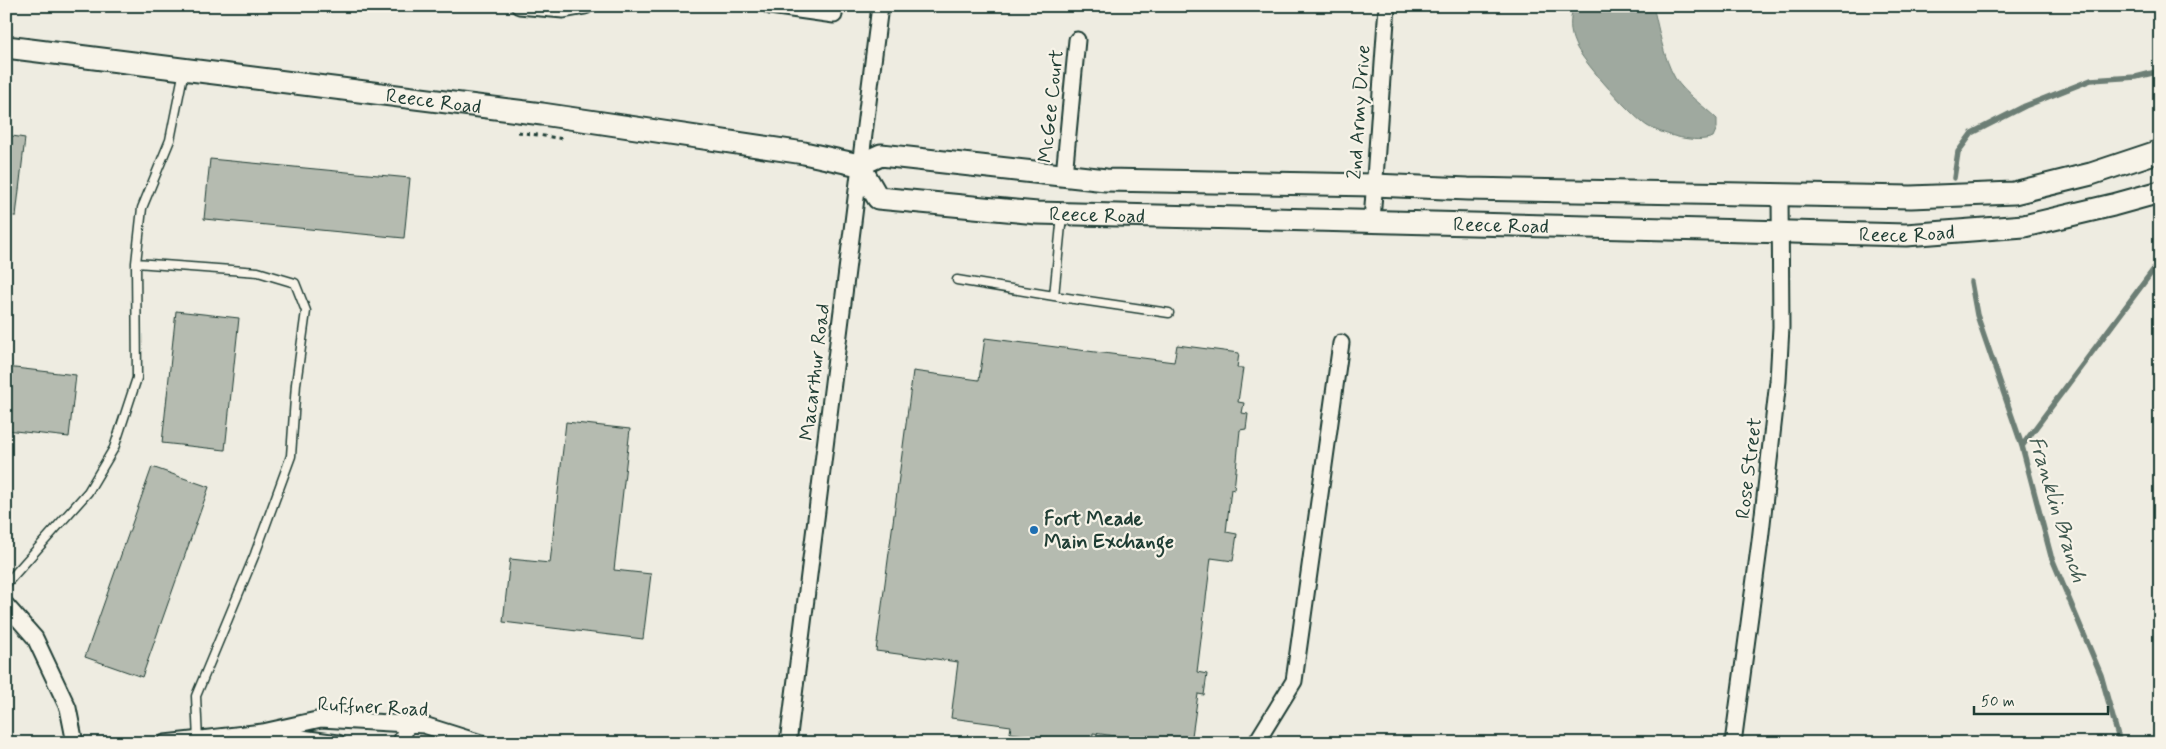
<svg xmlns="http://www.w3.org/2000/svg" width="2166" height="749" viewBox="0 0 2166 749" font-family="Mynerve,sans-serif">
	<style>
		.water { fill: #9fa99f; stroke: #6c7e74 }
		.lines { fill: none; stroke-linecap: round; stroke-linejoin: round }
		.stream { stroke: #6c7e74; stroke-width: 5.5 }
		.building { fill: #b5bbb0; stroke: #1f3d34 }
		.lane-casing { stroke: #1f3d34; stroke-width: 11 }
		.street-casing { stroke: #1f3d34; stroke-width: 19 }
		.secondary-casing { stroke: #1f3d34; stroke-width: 25 }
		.path { stroke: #1f3d34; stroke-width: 3; stroke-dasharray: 4 4; stroke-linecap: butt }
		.lane { stroke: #f7f3e8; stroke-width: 8 }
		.street { stroke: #f7f3e8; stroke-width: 15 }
		.secondary { stroke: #f7f3e8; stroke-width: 21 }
		.poi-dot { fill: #1f6fb2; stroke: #f7f3e8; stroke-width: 2 }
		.labels { text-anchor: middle; stroke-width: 4.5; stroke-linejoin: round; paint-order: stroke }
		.street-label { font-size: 20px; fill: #1f3d34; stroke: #f7f3e8 }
		.poi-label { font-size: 20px; font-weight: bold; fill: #1f3d34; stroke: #f7f3e8; text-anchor: start }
		.water-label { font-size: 21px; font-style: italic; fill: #3f584f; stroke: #f7f3e8 }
	</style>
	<rect width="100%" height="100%" fill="#eeece1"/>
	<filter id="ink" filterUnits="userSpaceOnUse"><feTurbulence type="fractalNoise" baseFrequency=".02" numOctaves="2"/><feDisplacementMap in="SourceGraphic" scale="10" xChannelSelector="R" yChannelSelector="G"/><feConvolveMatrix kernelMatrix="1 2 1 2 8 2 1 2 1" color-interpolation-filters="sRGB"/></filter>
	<g filter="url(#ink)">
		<path class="water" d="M1573,6H1653C1659,29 1663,57 1675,78C1685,94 1704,106 1717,119V128L1713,137C1695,144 1666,135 1649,127C1635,120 1581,60 1575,44C1569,31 1570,20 1573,6Z"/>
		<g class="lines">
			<path class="stream" d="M1954,178L1958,152L1972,133L2025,106L2091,80L2136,77L2160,71
				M1971,282L1977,315L2022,446L2051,556L2101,675L2120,743
				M2022,446L2160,261"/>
		</g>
		<path class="building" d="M6,135L25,138L16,216H6Z
			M210,159L410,178L404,238L204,219Z
			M176,311L239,318L225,450L162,443Z
			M985,338L1174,362L1177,345L1239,353L1237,368H1243L1238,402L1244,403L1242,413L1248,414L1246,429L1240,430L1234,490L1231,489L1226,532L1237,534L1233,561L1211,558L1197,672L1207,674L1204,695L1198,694L1191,743H1169L1093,733L1092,743H1087L1010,733L1011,726L951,718L958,662L876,651L913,371L979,380Z
			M6,367L76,375L69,437L6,430Z
			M566,422L630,429L614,570L651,574L643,639L503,622L510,559L550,563Z
			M152,467L209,487L142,677L85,657Z"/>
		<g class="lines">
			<g class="lane-casing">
				<path id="lane" d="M1062,215L1054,296L1169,313
					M136,263L258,272L295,283L306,311L296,384L291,456L255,554L196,696L198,741
					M957,280L1054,296
					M6,584L88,492L114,448L137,378L136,263L142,208L170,140L184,70"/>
			</g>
			<g class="street-casing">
				<path id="street" d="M519,6L563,10L585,6
					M770,6L834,15
					M1064,175L1077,40
					M1372,221L1387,6
					M6,605L35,638L68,708L75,743
					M272,734L338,743
					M165,743L263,732L321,719L424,725L481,743
					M401,743L407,724
					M788,743L880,6
					M1256,743L1294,681L1341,343
					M1733,743L1760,541L1778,381L1781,327L1780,196"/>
			</g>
			<g class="secondary-casing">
				<g id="secondary">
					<path id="s1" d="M6,47L542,114L804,153L859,165L881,155L1106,180L1374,185L1468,189L1911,197L2014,193L2091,174L2160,151"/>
					<path id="s2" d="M859,165L878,198L1037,213L1906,235L2024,226L2113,205L2160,192"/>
				</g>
			</g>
			<path class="path" d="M518,132L564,139"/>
			<use href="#lane" class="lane"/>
			<use href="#street" class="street"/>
			<use href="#secondary" class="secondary"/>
		</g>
	</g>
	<circle class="poi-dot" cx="1034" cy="530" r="5"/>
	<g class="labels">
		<g class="street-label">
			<text dy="7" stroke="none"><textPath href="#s1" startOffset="431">Reece Road</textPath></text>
			<text transform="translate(1050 106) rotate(-84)" y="7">McGee Court</text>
			<text transform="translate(1358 112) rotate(-86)" y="7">2nd Army Drive</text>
			<text dy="7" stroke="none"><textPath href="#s2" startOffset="258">Reece Road</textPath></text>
			<text dy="7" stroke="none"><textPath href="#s2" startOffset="662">Reece Road</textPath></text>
			<text dy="7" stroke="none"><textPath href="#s2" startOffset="1068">Reece Road</textPath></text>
			<text transform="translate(814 372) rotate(-83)" y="7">Macarthur Road</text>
			<text transform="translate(1748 468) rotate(-83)" y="7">Rose Street</text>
			<text transform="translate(373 706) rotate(3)" y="7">Ruffner Road</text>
		</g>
		<g class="poi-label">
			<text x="1044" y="525">Fort Meade<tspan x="1044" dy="23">Main Exchange</tspan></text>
		</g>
		<g class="water-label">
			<text transform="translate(2058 509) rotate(73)" y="7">Franklin Branch</text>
		</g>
	</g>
	<rect width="2166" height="749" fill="none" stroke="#f7f3e8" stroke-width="25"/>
	<rect x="12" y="12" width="2141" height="724" fill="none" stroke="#1f3d34" stroke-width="2" filter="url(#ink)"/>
	<path d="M1974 706v8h134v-8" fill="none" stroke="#1f3d34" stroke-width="2.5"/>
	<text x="1981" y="706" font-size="15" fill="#1f3d34" stroke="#f7f3e8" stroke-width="4" paint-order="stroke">50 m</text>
</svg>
